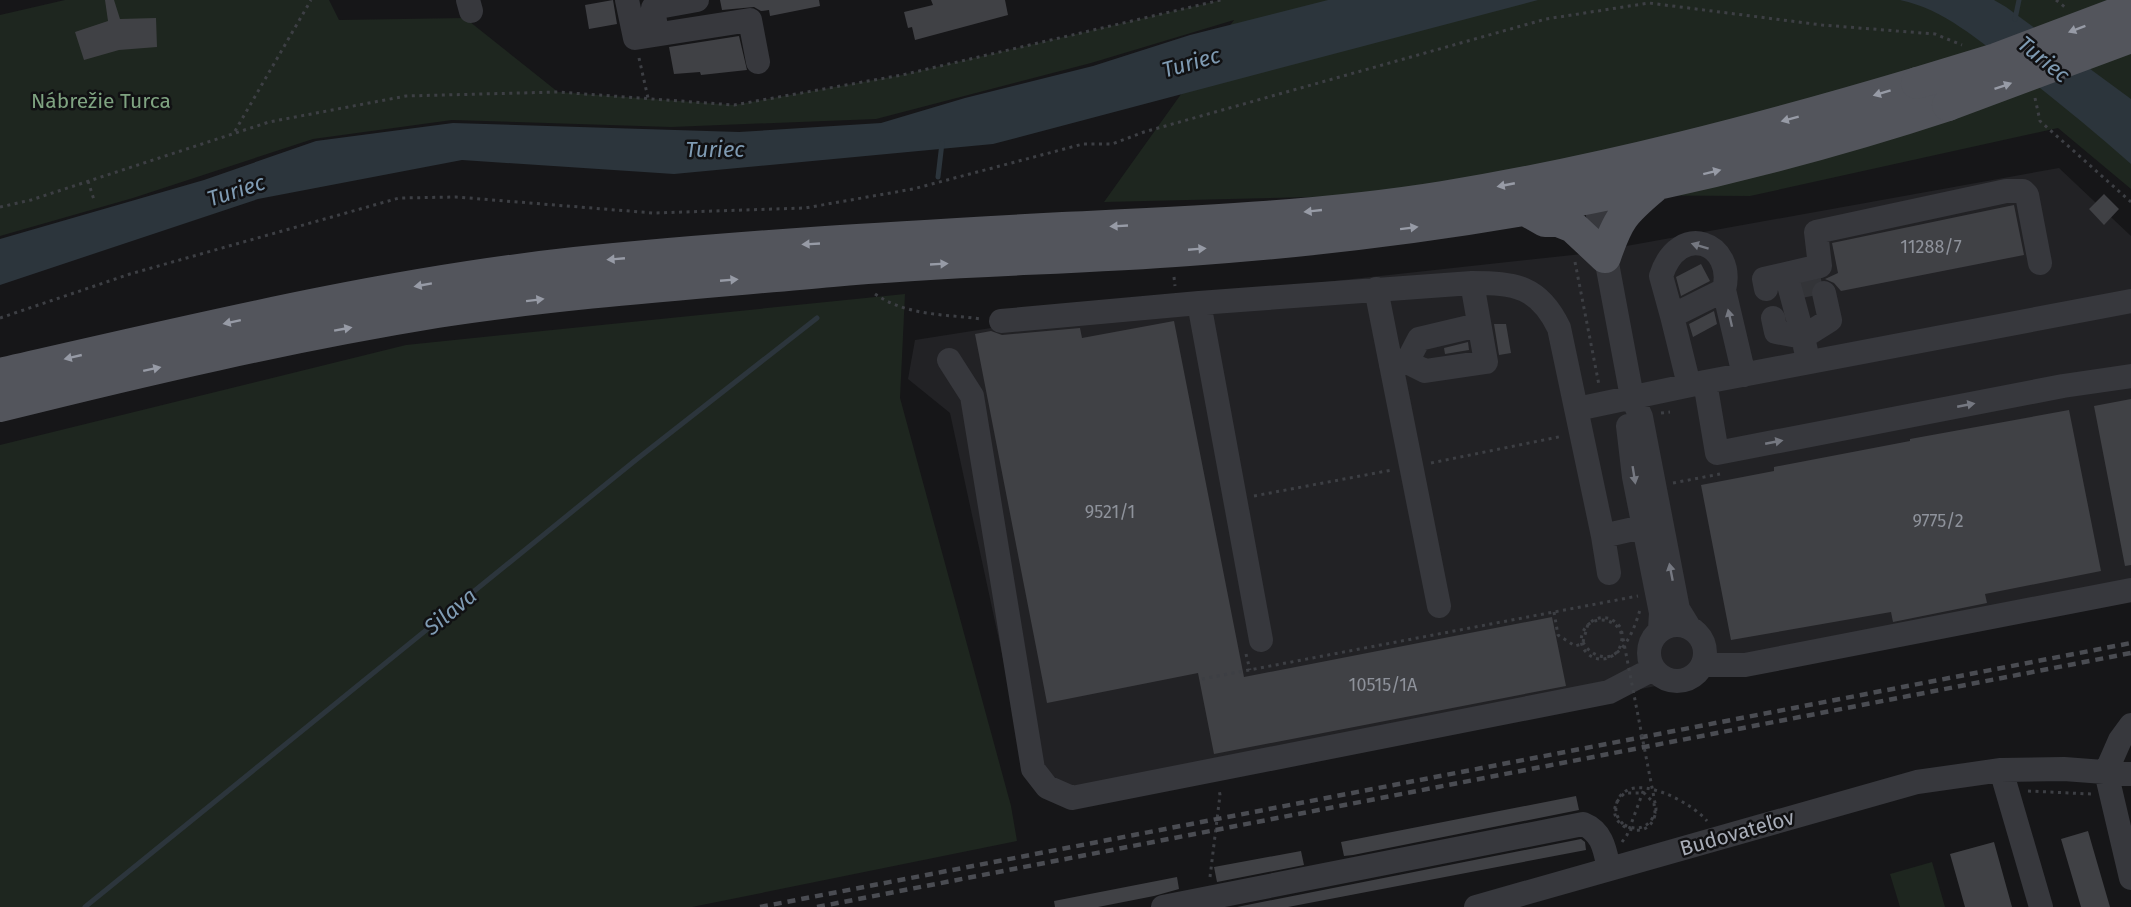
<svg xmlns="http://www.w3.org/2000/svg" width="2131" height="907" viewBox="0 0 2131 907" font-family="'Fira Sans',sans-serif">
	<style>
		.built { fill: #222225 }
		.green { fill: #1e261f }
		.water { fill: #2c353c }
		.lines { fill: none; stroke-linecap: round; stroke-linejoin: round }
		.stream { stroke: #2c353c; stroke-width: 5 }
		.building { fill: #404145 }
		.minor-tunnel { stroke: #333438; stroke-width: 24; stroke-dasharray: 24 12; stroke-linecap: butt }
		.path { stroke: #3d3f44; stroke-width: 3; stroke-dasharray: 3 4.5; stroke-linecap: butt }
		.minor { stroke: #37383d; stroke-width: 24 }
		.major { stroke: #53555c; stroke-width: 32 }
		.rail { stroke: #4a4c52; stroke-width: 4.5; stroke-dasharray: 8 6; stroke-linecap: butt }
		.path-bridge { stroke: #3d3f44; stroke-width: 3; stroke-dasharray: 3 4.5; stroke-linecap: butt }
		.major-bridge { stroke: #53555c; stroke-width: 32 }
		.oneway { fill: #979ba6 }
		.oneway2 { fill: #757881 }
		.labels { text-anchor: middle; stroke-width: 5; stroke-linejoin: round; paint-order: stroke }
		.number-label { font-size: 18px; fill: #8e929b }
		.park-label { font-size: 21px; fill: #7fa381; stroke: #111113 }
		.street-label { font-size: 21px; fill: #a8adb8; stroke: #111113 }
		.water-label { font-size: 22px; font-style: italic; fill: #7f9bb3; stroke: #111113 }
	</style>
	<rect width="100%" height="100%" fill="#161618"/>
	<path class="built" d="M2059,168L2131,236V599L1705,676L1071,805L1027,770L950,413L908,379L915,340L1186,297L1582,254Z"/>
	<path class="green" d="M65,0H329L339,20L465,18L558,92L734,105L902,75L1221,0H2131V189L2058,128L1750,196L1579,195L1562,191L1104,202L1234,20L1091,63L876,119L671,127L452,120L313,139L133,198L0,236V15Z
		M905,294L900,398L1011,806L1017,841L692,907H0V445L406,345Z
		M1932,862L1945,907H1900L1890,874Z"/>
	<path class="water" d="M1328,0H1538L993,144L674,174L462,160L258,199L0,285V239L204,180L316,141L453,123L739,132L881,123L965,98L1093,66L1190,35Z
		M1900,0H1994L2006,7L2131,99V164C2093,130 2054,99 2014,67C1979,41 1944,9 1900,0Z"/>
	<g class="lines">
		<path class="stream" d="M2015,19L2019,0
			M938,177L942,143
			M85,907L637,459L817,318"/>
	</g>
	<path class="building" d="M105,0H114L120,19L156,18L157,47L119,50L84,60L75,32L108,21Z
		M613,0L617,24L589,29L585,5Z
		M720,0H819L820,6L770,16L769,10L761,11L754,7L722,10Z
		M931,0H1005L1008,15L915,40L912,27L908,28L904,12L933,5Z
		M739,36L747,70L701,75L700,72L674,74L669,47Z
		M2104,194L2119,209L2104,225L2089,209Z
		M2014,205L2024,255L1841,291L1834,283L1825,279L1838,273L1832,243Z
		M1701,264L1710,281L1681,296L1676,277Z
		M1714,311L1717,324L1693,337L1689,324Z
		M1174,321L1244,677L1552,617L1566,686L1214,754L1198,673L1047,703L975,334L991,331L1002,335L1080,328L1082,338Z
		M1494,324H1506L1511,353L1499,355Z
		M1468,342L1469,350L1445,354L1444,348Z
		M2131,399V565L2125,566L2094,406Z
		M2069,410L2101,571L1985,594L1987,603L1893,622L1891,612L1731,640L1701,485L1774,471V467L1910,441V439Z
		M1576,796L1579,810L1353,855L1344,856L1341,842Z
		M2088,831L2092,845L2110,907H2081L2061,839Z
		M1581,839L1585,842L1586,850L1288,907H1237Z
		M1994,842L2012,907H1965L1950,854Z
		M1301,851L1304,865L1217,882L1214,867Z
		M1177,877L1179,889L1154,896L1098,907H1055L1054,901Z"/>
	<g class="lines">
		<path class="minor-tunnel" d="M1809,280L1812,296"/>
		<path class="path" d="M2056,0L2066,8
			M639,58L648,98
			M2035,98L2040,121L2131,202
			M235,131L311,0
			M88,181L94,200
			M0,207L31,200L269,122L406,96L558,92L734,105L902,75L1221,0
			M1575,262L1599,385
			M1174,277L1175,286
			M875,294C907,316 944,314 981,319
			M0,318L130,274L399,198L456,197L653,213L805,208L913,189L1083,144H1112L1144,132L1546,19L1649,3L1822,25L1935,34L1962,45
			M1661,413L1670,412
			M1431,463L1563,436
			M1673,483L1720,474
			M1254,496L1392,470
			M1554,612L1558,635L1575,646L1582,644
			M1583,642C1590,657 1615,665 1621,644C1628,621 1592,610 1583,632C1575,650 1596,666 1612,656C1628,647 1635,626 1640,610
			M1246,654L1250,670
			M1202,679L1638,596
			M2028,791L2091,794
			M1623,824C1617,818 1614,811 1617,802C1629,768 1693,803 1707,821
			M1622,842L1627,835L1644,789
			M1210,877L1220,795L1219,789"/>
		<path class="minor" d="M468,0L471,11
			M627,0L635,38L750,20L758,62
			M657,34L653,8L697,0
			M1595,199L1632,397L1641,417L1678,609L1689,627
			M1786,274L1803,337L1830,320L1824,293
			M1376,289L1439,606
			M1766,289L1764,279L1820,266L1816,232L2006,191H2023L2027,195L2040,263
			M1672,316L1661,276C1679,220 1736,243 1724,290
			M1773,318L1776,332L1803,337L1806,351
			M1001,321L1199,303
			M949,360L972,396L1033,769L1047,787L1072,798L1609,692L1653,669
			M1407,362L1419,339L1478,325
			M1391,365L1407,362L1425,371L1486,362L1472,283
			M1705,382L2131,301
			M1689,385L1672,316L1724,290L1744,375
			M1577,409L1705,382L1717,453L2063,386L2131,376
			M1628,426L1634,477L1661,613L1660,629
			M1609,573L1603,536L1660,523
			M1649 653a28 28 0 1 1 56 0a28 28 0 1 1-56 0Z
			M1261,640L1199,303L1472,283C1515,283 1539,286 1559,328L1603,536
			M1703,665H1745L2131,590
			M2131,725L2120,740L2106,772L2131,878
			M2001,770L2041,907
			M1163,907L1583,824C1603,832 1605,851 1609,869
			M1476,907L1917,782L2001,770L2064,769L2131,774"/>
		<path class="major" d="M1529,212L1545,221H1558L1573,227L1605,257C1618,219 1623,213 1654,187
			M0,374C190,331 381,284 575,263C737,246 900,237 1063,228C1188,222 1319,217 1443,197C1603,171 1762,129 1917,83
			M0,406C144,370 290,336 437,312C567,292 700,283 832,271C951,260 1070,259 1189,250C1447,232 1702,186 1948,105"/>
		<path class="rail" d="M760,907L2131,643
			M817,907L2131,653"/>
		<path class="path-bridge" d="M1583,642L1588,624C1600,614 1612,616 1621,628L1656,808C1654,852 1590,822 1625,793H1644L1654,803L1655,813C1649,828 1637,832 1623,824"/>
		<path class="major-bridge" d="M1917,83L1996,59L2131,8
			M1948,105L2131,37"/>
	</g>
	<defs><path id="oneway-solid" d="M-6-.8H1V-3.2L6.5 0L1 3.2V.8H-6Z" transform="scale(1.5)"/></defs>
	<g class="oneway">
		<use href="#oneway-solid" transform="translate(2077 29) rotate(159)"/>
		<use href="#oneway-solid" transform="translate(2003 86) rotate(-19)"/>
		<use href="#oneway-solid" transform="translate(1882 93) rotate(163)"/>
		<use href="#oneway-solid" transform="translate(1790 119) rotate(165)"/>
		<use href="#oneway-solid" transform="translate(1712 172) rotate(-14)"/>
		<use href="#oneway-solid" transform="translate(1506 185) rotate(169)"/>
		<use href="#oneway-solid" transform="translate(1313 211) rotate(174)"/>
		<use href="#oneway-solid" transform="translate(1119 226) rotate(177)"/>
		<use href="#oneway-solid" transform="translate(1409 228) rotate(-7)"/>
		<use href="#oneway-solid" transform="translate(811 244) rotate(177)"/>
		<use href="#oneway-solid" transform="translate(1197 249) rotate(-5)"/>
		<use href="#oneway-solid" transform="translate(616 259) rotate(175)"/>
		<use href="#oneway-solid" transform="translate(939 264) rotate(-3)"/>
		<use href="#oneway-solid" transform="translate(729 280) rotate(-5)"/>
		<use href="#oneway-solid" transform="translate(423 285) rotate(170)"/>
		<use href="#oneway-solid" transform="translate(535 300) rotate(-7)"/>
		<use href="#oneway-solid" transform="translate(232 322) rotate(168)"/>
		<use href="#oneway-solid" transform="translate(343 329) rotate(-10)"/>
		<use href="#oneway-solid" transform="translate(73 357) rotate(167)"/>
		<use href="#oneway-solid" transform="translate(152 369) rotate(-12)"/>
	</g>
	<g class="oneway2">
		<use href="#oneway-solid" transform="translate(1700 246) rotate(-163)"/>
		<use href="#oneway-solid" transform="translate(1730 318) rotate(-103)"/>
		<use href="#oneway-solid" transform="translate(1966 405) rotate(-11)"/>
		<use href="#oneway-solid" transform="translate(1774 442) rotate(-11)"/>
		<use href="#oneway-solid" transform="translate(1634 475) rotate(81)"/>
		<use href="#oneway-solid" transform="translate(1671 572) rotate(-101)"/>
	</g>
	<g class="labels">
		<g class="number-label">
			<text x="1931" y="253">11288/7</text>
			<text x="1110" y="518">9521/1</text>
			<text x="1938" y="527">9775/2</text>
			<text x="1383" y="691">10515/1A</text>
		</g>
		<g class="park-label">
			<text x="101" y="108">Nábrežie Turca</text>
		</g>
		<g class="street-label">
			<text transform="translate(1737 833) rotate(-16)" y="7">Budovateľov</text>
		</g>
		<g class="water-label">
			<text transform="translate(2044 59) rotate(39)" y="8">Turiec</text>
			<text transform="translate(1191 62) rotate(-16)" y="8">Turiec</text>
			<text x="715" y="157">Turiec</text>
			<text transform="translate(236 190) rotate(-18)" y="8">Turiec</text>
			<text transform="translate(450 611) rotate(-39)" y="8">Silava</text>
		</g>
	</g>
</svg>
